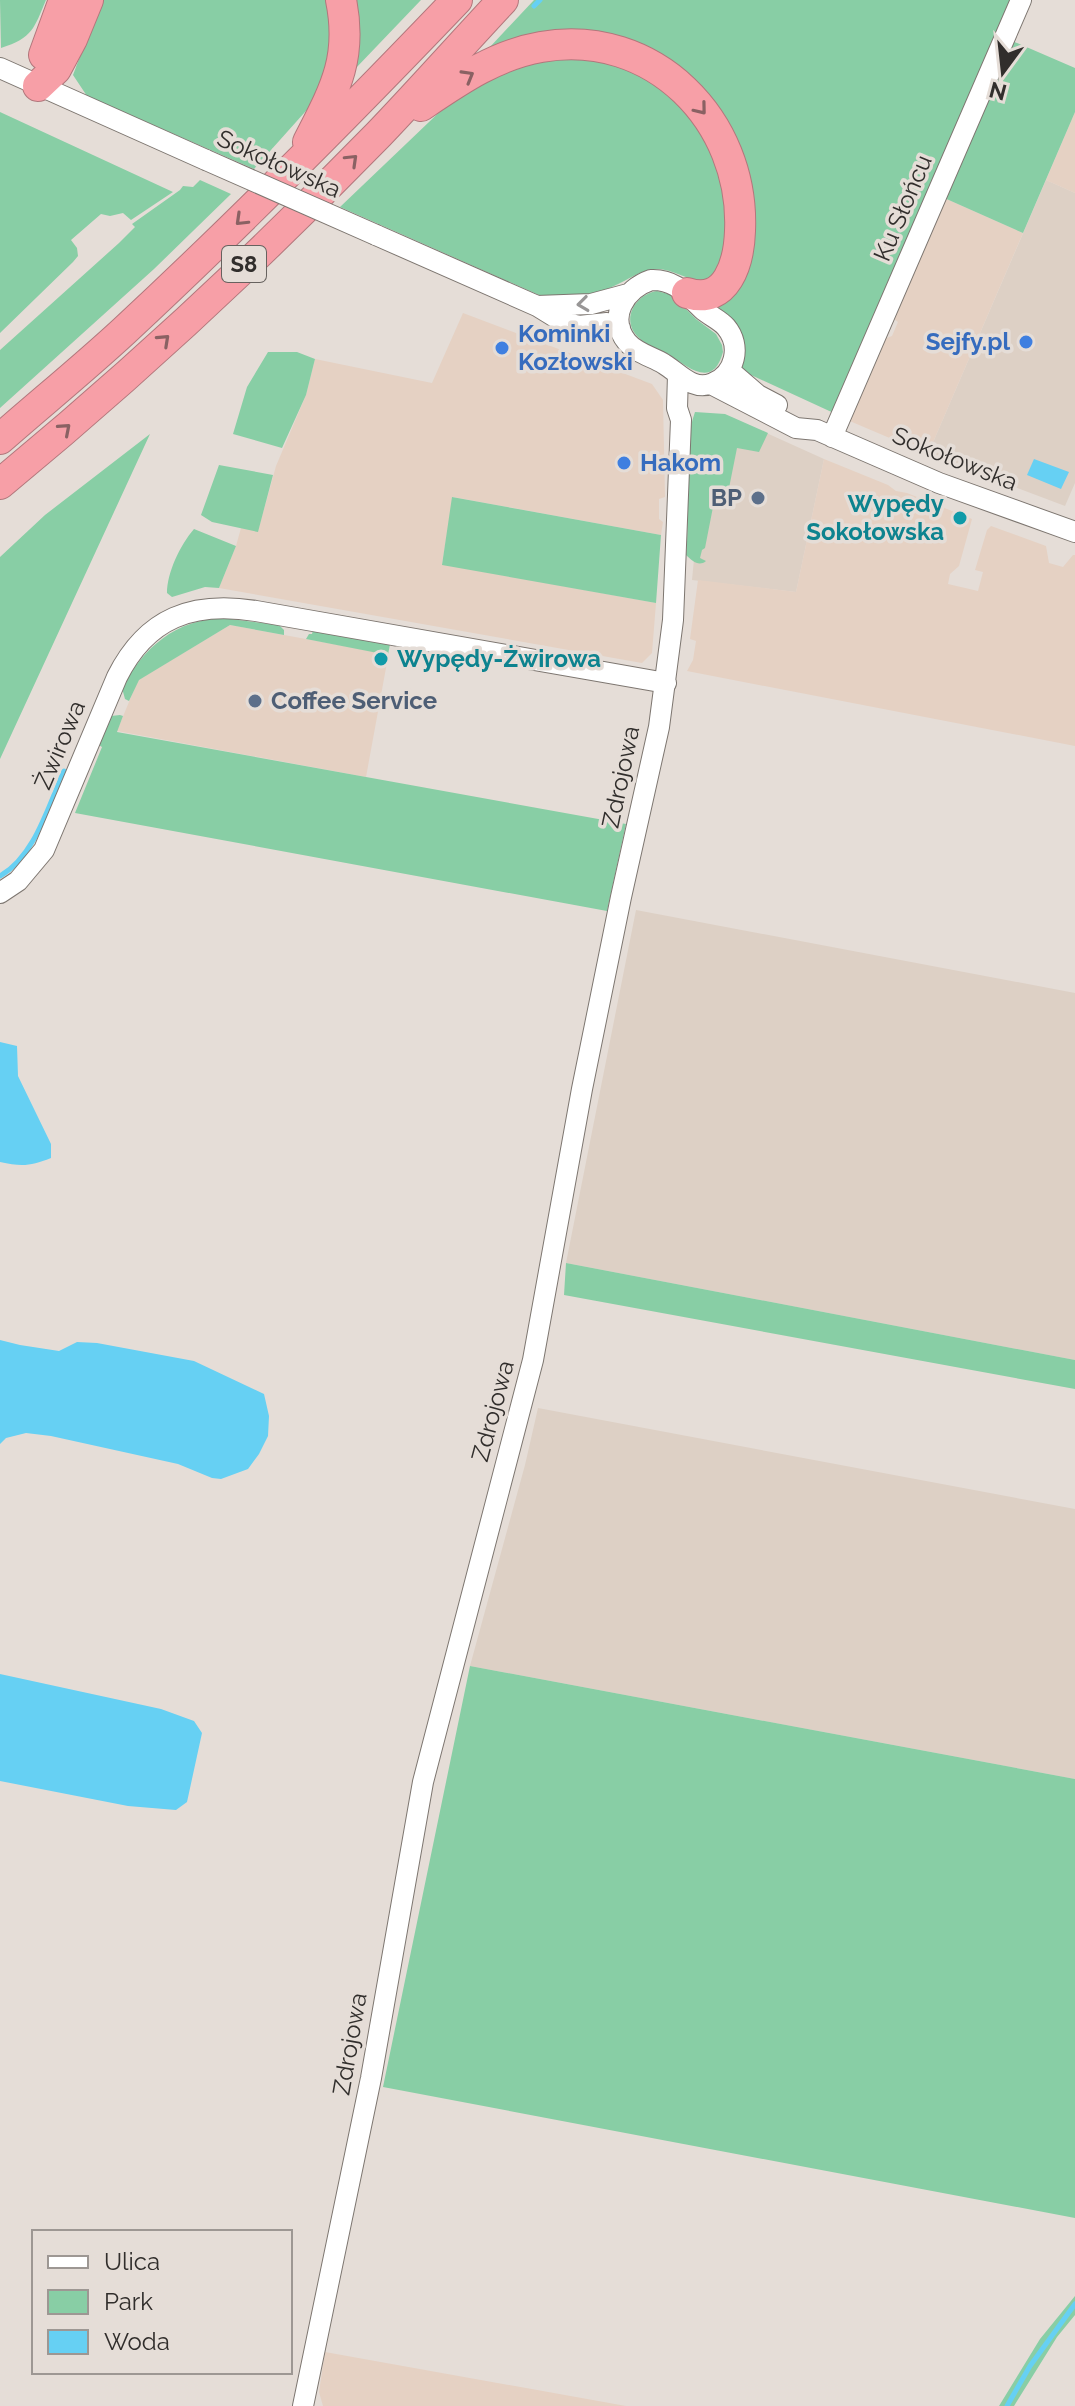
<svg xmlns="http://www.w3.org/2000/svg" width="1075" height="2406" viewBox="0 0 1075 2406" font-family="Raleway,sans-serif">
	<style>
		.built { fill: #ddd0c5 }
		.industrial { fill: #e5d1c3 }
		.green { fill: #88cea5 }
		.water { fill: #66d0f3 }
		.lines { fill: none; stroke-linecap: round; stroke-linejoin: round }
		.stream { stroke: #66d0f3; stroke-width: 5 }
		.minor-casing { stroke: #7d7670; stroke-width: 22 }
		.highway-casing { stroke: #b2777c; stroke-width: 32 }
		.minor { stroke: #fff; stroke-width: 20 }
		.highway { stroke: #f79fa7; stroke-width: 30 }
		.minor-bridge-casing { stroke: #7d7670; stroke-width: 22; stroke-linecap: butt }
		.minor-bridge { stroke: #fff; stroke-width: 20 }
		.oneway { stroke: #8a6163 }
		.oneway2 { stroke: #989696 }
		.shop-dot { fill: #3f7fe0; stroke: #e5ddd7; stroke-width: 3 }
		.service-dot { fill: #5c6f8a; stroke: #e5ddd7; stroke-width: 3 }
		.culture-dot { fill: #0f9aa8; stroke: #e5ddd7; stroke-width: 3 }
		.labels { text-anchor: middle; stroke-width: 7; stroke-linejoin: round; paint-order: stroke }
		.shield { fill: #e5ddd7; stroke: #67625f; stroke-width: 2 }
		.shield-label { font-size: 22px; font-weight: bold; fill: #312e2c }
		.street-label { font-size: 24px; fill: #312e2c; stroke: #e5ddd7 }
		.shop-label { font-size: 24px; font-weight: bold; fill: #366cbe; stroke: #e5ddd7; text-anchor: start }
		.service-label { font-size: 24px; font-weight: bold; fill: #4e5e75; stroke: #e5ddd7; text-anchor: end }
		.culture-label { font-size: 24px; font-weight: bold; fill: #0d838f; stroke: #e5ddd7; text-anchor: end }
	</style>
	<rect width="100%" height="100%" fill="#e5ddd7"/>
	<path class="built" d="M1046,180L1075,193V483L1065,506L928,454Z
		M731,417L824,459L796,592L692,580L696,539Z
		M636,910L1075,993V1360L566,1263Z
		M538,1408L1075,1509V1779L470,1666L525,1465Z"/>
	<path class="industrial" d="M1075,112V193L1046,180Z
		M942,197L1023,233L928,454L918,450V446L906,440L903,443L899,442L845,419L879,341L892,336L898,322L890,316Z
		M463,313L652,384L663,400L665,497L659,499V519L663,522L661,535L453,497L442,564L656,603L652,653L642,663L219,588L236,546L241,528L258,531L276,466L306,395L315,359L432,383Z
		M824,459L888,485L896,491L907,493L972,519L959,566L950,574L948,584L978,591L983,572L975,570L987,530L991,526L1046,546L1049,563L1063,567L1073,555H1075V746L687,671L693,660L696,641L690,639L698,580L796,592Z
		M230,625L377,652L378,655L388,657L366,777L117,731L138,680Z
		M325,2352L626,2406H323L319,2392Z"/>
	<path class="green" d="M0,0H46C34,28 33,38 1,48Z
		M101,0H329L336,19L328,70L313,103L254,169L87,96L73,75Z
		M354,0H421L355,69Z
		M534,0H1016L838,415L751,375L746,378L742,368L744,346L717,309V304L753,233L664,60L493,51L489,48Z
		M1010,40L1075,68V112L1023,233L942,197Z
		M590,56L663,83L727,168L724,267L704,283C688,280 671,268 655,269C640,270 628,280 614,286C590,297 565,297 539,295L340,207L451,101L513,63Z
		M0,112L173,192L131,220L123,213L110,216L101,214L71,240L77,248L78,256L73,262L0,333Z
		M200,180L231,194L154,269L0,408V350L119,243L135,227L132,224L180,190L183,186L193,187Z
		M657,291L672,295L696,319L716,334L722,345L723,352C713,389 689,368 670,355C660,349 646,346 638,337C620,319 636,294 657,291Z
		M268,352H297L315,359L306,395L282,448L233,434L247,387Z
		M695,412L725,414L768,433L759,452L737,448L729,488H725L724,493L717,492V496L726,498L724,509L713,507L705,548L702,550L700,558L706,561C699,567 692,561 686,555C691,510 680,454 695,412Z
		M150,434L0,759V557L45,515Z
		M219,465L273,475L258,532L212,522L201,515Z
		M452,497L661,535L656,603L442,565Z
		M194,529L236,546L219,588L205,587L172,597L167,593C167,573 180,545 194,529Z
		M223,618L279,625L284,630V635L230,625L139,680L129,701L125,699L122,688C144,647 175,620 223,618Z
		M313,630L390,644L388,655L306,639L309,634H312Z
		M120,715L123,716L117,732L626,824L607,911L75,813L102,747L97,744L111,716Z
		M566,1263L1075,1360V1389L564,1295Z
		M470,1666L1075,1779V2218L383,2087Z
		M1075,2296V2315L1057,2337L1014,2406H999L1040,2339Z"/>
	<path class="water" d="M1034,459L1069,472L1061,489L1027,475Z
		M0,1042L17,1046L18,1076L51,1144V1158C31,1166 22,1167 0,1162Z
		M0,1340L20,1345L59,1351L77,1342L97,1343L194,1361L264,1394L269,1416L268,1436L259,1454L248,1469L221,1479L212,1478L178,1464L51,1436L26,1433L6,1438L0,1444Z
		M0,1674L161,1709L194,1721L202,1733L187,1802L176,1810L128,1806L0,1781Z"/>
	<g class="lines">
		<path class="stream" d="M534,6L540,0
			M0,876C35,856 48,806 64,771
			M1007,2406L1030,2366L1075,2304"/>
		<g class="minor-casing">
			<path id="minor" d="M0,68L206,160
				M376,235L537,306L563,322L579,326L607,323L620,328
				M651,280C675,279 686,294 702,309C710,316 720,320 726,327C742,346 735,374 713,383C693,392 679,373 664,364C653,357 636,353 627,342C607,317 625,289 651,280Z
				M537,306L591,304L628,294
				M729,370L758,395L777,405
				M711,384L796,428L817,430L939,483L1075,532
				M832,437L1021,0
				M0,893L18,881L44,850L117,677C147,617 193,601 256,611L666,683
				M303,2406L371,2078L423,1782L533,1360L582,1089L621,897L659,727L673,620L681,420L677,408L678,375"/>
		</g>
		<g class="highway-casing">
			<path id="highway" d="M44,55L64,0
				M38,86L56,69L72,39L88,0
				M421,106C458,81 495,55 541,47C653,27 745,121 740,231C739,262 727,306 687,293
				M308,142C334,91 353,59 341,0
				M0,439C41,403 84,368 124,331C239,224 349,113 457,0
				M0,484C131,376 260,256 379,134C421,90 461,45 503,0"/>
		</g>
		<use href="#minor" class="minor"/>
		<use href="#highway" class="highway"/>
		<g class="minor-bridge-casing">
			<path id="minor-bridge" d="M206,160L376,235"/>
		</g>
		<use href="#minor-bridge" class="minor-bridge"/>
	</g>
	<defs><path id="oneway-chevron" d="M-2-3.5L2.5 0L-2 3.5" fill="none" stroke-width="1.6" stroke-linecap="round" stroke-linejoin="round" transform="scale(2)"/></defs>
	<g class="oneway">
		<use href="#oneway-chevron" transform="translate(468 76) rotate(-30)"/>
		<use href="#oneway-chevron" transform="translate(701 109) rotate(51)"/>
		<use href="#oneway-chevron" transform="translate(352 160) rotate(-44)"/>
		<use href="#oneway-chevron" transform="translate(241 220) rotate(136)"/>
		<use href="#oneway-chevron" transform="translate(164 340) rotate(-43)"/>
		<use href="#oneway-chevron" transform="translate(65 429) rotate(-41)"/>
	</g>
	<use class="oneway2" href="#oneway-chevron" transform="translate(583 304) rotate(173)"/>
	<g class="shop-dot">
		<circle cx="1026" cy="342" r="8"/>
		<circle cx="502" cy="348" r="8"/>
		<circle cx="624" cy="463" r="8"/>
	</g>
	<g class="service-dot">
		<circle cx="758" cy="498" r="8"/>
		<circle cx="255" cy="701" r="8"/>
	</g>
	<g class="culture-dot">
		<circle cx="960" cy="518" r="8"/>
		<circle cx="381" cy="659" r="8"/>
	</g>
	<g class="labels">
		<rect class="shield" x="222" y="246" width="44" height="36" rx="6"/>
		<g class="shield-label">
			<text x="244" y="272">S8</text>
		</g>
		<g class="street-label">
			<text transform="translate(279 164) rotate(24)" y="8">Sokołowska</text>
			<text transform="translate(903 208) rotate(-67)" y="8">Ku Słońcu</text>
			<text transform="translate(955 459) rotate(22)" y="8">Sokołowska</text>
			<text transform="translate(60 745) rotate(-67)" y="8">Żwirowa</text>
			<text transform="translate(621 777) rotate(-78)" y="8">Zdrojowa</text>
			<text transform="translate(493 1411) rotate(-75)" y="8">Zdrojowa</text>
			<text transform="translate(350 2044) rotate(-80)" y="8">Zdrojowa</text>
		</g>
		<g class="shop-label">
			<text x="518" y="342">Kominki<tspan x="518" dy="28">Kozłowski</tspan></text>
			<text x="1010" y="350" text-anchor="end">Sejfy.pl</text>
			<text x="640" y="471">Hakom</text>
		</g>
		<g class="service-label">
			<text x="742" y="506">BP</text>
			<text x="271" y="709" text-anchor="start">Coffee Service</text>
		</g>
		<g class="culture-label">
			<text x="944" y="512">Wypędy<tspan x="944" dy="28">Sokołowska</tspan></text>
			<text x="397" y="667" text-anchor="start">Wypędy-Żwirowa</text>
		</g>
	</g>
	<rect x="32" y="2230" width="260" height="144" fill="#e5ddd7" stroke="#9d9793" stroke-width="2"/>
	<rect x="48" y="2256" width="40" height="12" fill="#ffffff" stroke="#9d9793" stroke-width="2"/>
	<text x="104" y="2270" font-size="24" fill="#312e2c">Ulica</text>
	<rect x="48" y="2290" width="40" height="24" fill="#88cea5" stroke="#9d9793" stroke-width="2"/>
	<text x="104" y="2310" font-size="24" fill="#312e2c">Park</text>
	<rect x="48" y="2330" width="40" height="24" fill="#66d0f3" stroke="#9d9793" stroke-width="2"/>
	<text x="104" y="2350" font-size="24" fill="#312e2c">Woda</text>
	<g transform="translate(1003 72) rotate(195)" stroke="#e5ddd7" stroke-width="6" paint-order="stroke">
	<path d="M0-6L14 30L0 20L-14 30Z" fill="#312e2c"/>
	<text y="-12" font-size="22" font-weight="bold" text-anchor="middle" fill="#312e2c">N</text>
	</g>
</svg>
